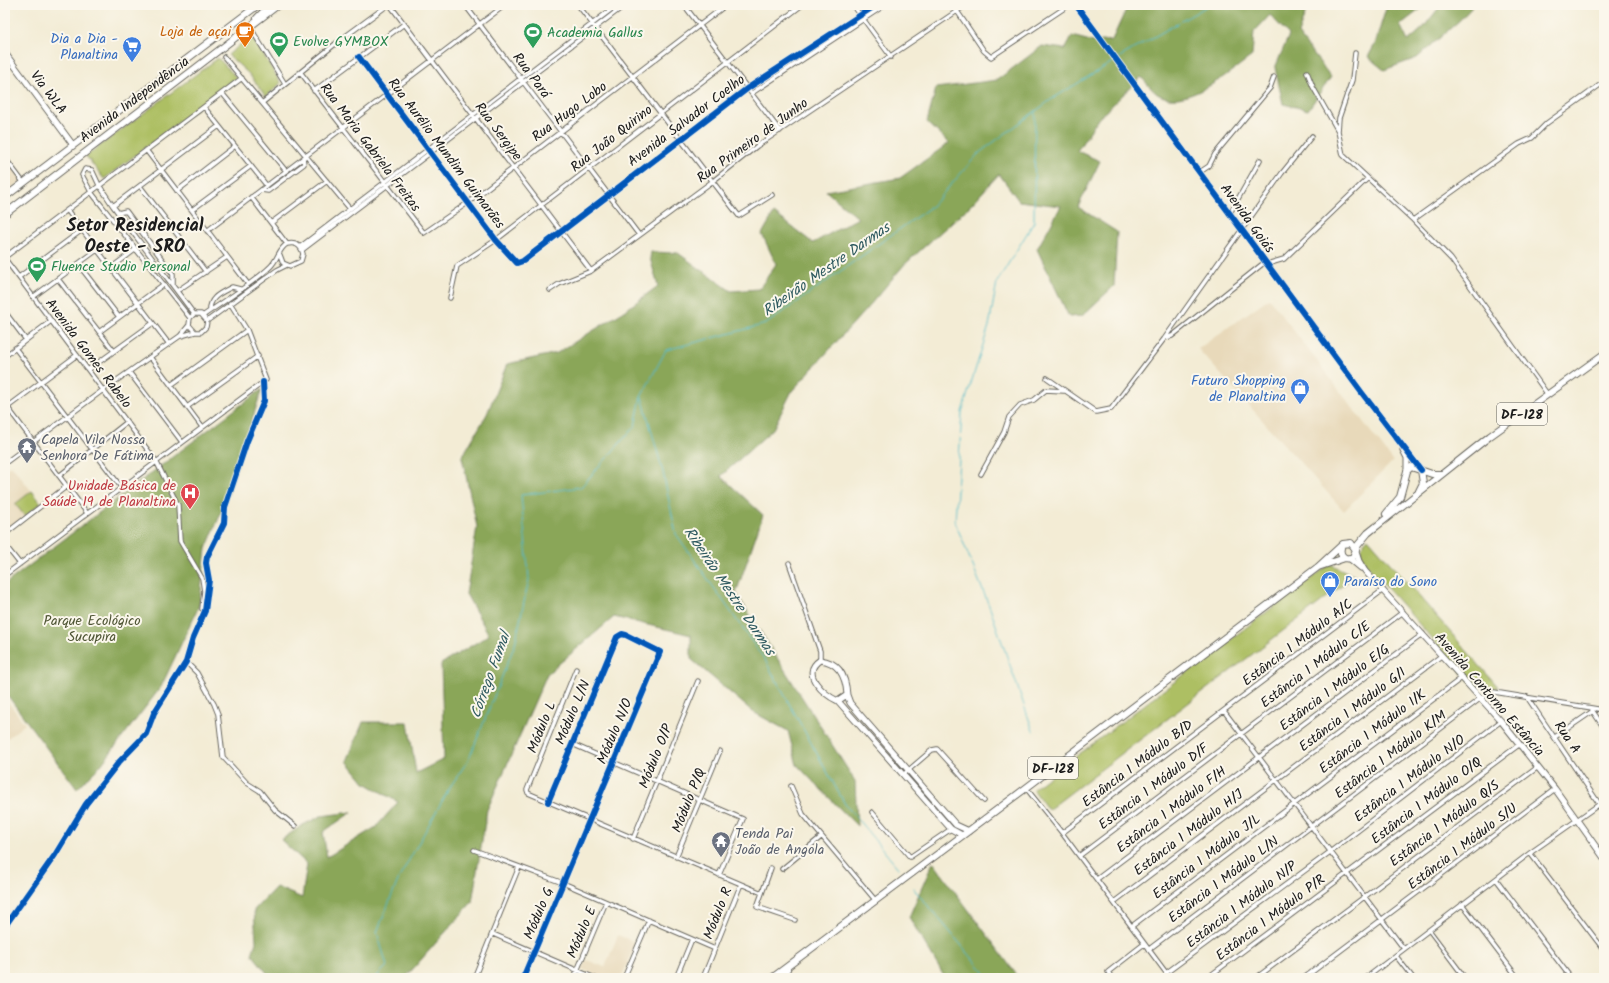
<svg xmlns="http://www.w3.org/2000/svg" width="1609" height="983" viewBox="0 0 1609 983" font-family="Kalam,sans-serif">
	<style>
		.built { fill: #e8d9ba }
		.green { fill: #adbf63; stroke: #646e40 }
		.forest { fill: #8aa659; stroke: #53613a }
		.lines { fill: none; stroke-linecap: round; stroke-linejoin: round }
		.stream { stroke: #4ebac9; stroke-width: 1 }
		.street-casing { stroke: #67655d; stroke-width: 5.5 }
		.secondary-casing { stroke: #67655d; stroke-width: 7 }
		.primary-casing { stroke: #67655d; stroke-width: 8 }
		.street { stroke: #fff; stroke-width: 3.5 }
		.secondary { stroke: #fff; stroke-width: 5 }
		.primary { stroke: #fff; stroke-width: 6 }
		.cycleway-casing { stroke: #fbf7ec; stroke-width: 8 }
		.cycleway { stroke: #0057b8; stroke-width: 6 }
		.labels { text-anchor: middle; stroke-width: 4; stroke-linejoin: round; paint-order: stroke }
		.shield { fill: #fbf7ec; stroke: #5f5e5a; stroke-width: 1 }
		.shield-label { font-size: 13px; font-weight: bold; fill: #1c1c1c }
		.food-label { font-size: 14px; fill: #c56008; stroke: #fbf7ec; text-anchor: end }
		.leisure-label { font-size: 14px; fill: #27864d; stroke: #fbf7ec; text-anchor: start }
		.shop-label { font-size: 14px; fill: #366cbe; stroke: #fbf7ec; text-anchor: end }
		.street-label { font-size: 14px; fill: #1c1c1c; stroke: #fbf7ec }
		.worship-label { font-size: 14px; fill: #5b616d; stroke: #fbf7ec; text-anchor: start }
		.health-label { font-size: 14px; fill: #be3a42; stroke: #fbf7ec; text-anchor: end }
		.park-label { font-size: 14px; fill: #4f5535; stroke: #fbf7ec }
		.water-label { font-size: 15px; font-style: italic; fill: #305b61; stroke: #fbf7ec }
		.district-label { font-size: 18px; font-weight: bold; fill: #1c1c1c; stroke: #fbf7ec }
	</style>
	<rect width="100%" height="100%" fill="#fbf7ec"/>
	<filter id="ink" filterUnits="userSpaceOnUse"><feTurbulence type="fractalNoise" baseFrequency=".025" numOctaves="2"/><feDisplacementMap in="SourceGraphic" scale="8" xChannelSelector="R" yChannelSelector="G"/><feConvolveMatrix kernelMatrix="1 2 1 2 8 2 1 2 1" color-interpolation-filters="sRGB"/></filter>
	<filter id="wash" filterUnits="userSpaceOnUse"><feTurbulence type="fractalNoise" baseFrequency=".012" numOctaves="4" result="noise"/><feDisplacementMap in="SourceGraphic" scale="16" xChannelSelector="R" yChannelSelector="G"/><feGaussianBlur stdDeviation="0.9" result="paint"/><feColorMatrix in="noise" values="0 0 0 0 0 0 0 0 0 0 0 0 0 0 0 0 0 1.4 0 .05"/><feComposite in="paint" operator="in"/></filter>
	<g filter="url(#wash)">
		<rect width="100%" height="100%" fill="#f3ecd5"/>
		<path class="built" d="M5,154L24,179L5,193Z
			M1269,298L1393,461L1344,511L1198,349Z
			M11,465L41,503L5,531V470Z
			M5,698L25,724L5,740Z
			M618,935L637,943L621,978H603L582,969L586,960L605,967Z"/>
		<path class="green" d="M251,35L281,83L266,97L249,74L228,55Z
			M218,58L237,78L104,179L86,156Z
			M32,491L41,503L25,516L15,504Z
			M1368,538L1500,689L1473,685L1365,563C1359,552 1359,547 1368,538Z
			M1330,564L1355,576L1048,810L1033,789Z"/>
		<path class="forest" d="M1128,5H1308L1298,34L1331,77L1308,110L1283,104L1275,68L1289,35L1270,15L1254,32L1252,56C1231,71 1183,113 1156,93C1151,89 1146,82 1141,77L1098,119L1077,151L1100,161L1078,207L1117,232L1114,286L1082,316L1069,317L1037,249L1061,206L1019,201L999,174L971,205L904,265L869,306L792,391L773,429L721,476L763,515L736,593L855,781L857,826L797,765L788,731L753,712L691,659V635L614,617L547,674L487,810L472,902L405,978H271L252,954L256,942L254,910L276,887L302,898L307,864L281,840L301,826L321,816L352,812L323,832L327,857L376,827L398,802L365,783L347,761L363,722H408L416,773L444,759L441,664L489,635L466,594L477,527L462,457L487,414L507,364L557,353L623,312L658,286L650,258L651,252L678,253L731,291L759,289L776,264L762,234L774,213L813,243L858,218L826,191L900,178L949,143L927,122L936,88L997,80L1042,46L1065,49L1072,36L1094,42L1112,40Z
			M1387,5H1426L1400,25L1408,41L1423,28L1441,5H1474L1460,20L1417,58L1384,70L1368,57L1375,44Z
			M262,389L225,503L206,549L199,606L161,687L101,765L77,789L5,692V584Z
			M933,862L1019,978H945L909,917Z"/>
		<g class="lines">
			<path class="stream" d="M1118,58L1209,5
				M642,397L663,472L676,534L765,660L845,804L898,868
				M1033,731L990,608L955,522L962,412L989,326L997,282L1034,222L1035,113
				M913,888L989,978
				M375,978L387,966L377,932L399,878L450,787L469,759L515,644L529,579L521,495L581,487L635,426L641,397L666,350L766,324L932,206L979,153L1052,99L1114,61"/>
		</g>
	</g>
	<g filter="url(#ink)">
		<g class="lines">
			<g class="street-casing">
				<path id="street" d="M390,5L591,271
					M465,5L639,235
					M578,5L739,216L772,195
					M684,5L780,131
					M853,5L891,57
					M953,5L984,51L991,57L1069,5
					M5,8L9,5
					M250,27L285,84
					M1355,53L1352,80L1339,118L1338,131L1343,155L1413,220L1451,259L1548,395
					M224,57L350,209
					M359,57L496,240L517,263L523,261L748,88L876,5
					M1307,72L1313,87L1338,131
					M301,73L424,233L469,202L726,5
					M314,91L404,24
					M222,93L286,171
					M752,93L885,5
					M262,103L339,41L388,5
					M204,107L267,186
					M146,150L248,284
					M5,158L23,182
					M1200,172L1209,166L1215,154L1270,88L1274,77
					M140,186L206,272
					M261,190L268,191L304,164L303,158
					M177,191L235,146
					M251,197L287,244
					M113,206L219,126
					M67,210L169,344
					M192,210L251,166
					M118,213L126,211L173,274V285
					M1230,213L1260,160
					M1413,220L1519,144L1532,138L1547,123L1604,82
					M271,223L327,181
					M207,231L505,5
					M300,247L617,5
					M302,250L625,5
					M5,257L242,78
					M5,259L156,461L178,505L180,541L202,578L204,591L202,609L205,611
					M78,264L119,317
					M1267,264L1284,259L1367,179
					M111,268L136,249
					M19,277L82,230
					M58,279L114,351
					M550,290L559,284L591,271L713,181L757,146L966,5
					M177,291L227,257
					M33,297L97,250
					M450,298L457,266L496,240L802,5
					M210,311C209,297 221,293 232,287L240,289
					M5,312L26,340
					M204,315C224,301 254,283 271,266C278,259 279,248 287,244C295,242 301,245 303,254L301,261L290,266L283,263L280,255
					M190,318L91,192L82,175L85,169L92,170L99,185L113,206L194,314
					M207,321L201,314H194L190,318L189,325L195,332H201L206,327L207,321L277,270L287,265
					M99,332L164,284
					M181,336L195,332
					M1165,338L1172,336L1265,262
					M15,348L121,487
					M5,356L51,321
					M150,357L202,427
					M88,370L153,323
					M129,372L182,442
					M1047,378L1096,412L1111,409L1164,339L1282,173L1312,136
					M171,385L247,330
					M5,404L87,513
					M187,407L258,356
					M5,409L77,355
					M5,463L103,390L180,336L189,325
					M981,474L1004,432L1009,417L1020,405L1034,400L1046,390L1064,391
					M59,476L127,422
					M5,534L67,486
					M5,545L20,564
					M789,563L820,651V660
					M5,575L266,380L247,330L230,303
					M186,662L197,673L214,704L218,714L223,757L247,783L260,791L275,810L295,826
					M576,669L527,790L528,793L762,893
					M1527,697L1604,811
					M1592,710L1604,728
					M1224,711L1404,949
					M1555,737L1593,711
					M572,744L743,819L719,875
					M904,774L932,750L937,749L984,801
					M791,786L803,814L876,901
					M1026,788L1062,833L1170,978
					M872,812L910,857L951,829
					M1062,833L1383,590
					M633,839L698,681
					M474,850L563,883L715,949
					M1530,853L1604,950
					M1079,856L1403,612
					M676,857L720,751
					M771,868L757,907L795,920
					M782,869L821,837
					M1097,879L1423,634
					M1496,879L1571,978
					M1114,902L1441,656
					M1462,904L1518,978
					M5,926L55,855L86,804L119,762L146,734L154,713L186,662L193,638L205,611L209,580L206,563L207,557L224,523L225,507L247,441L264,401L263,382
					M1132,926L1463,677
					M1429,930L1465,978
					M493,934L595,978
					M1148,950L1481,698L1494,692L1604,710
					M1396,956L1413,978
					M1166,973L1330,852L1501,721
					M474,978L519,867
					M523,978L660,652L626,635L622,634L617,637L548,802
					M574,978L606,902
					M624,978L649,920
					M676,978L692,939
					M703,978L741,884
					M1112,978L1108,972L1144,944
					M1207,978L1520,744
					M1256,978L1538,767
					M1304,978L1555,789
					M1366,978L1530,853L1604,801"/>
			</g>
			<g class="secondary-casing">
				<path id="secondary" d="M1076,5L1362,393L1421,470
					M5,53L73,145
					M1403,450L1407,458V471
					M1356,552L1359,561L1365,571L1501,721L1555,789L1604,858
					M1349,558L1361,568
					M820,660C839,662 846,677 847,695L838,701C825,695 799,674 820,660Z
					M847,695L850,703L956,825L969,831
					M838,701L951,829L962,835"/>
			</g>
			<g class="primary-casing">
				<path id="primary" d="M257,18L270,5
					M5,197L258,5
					M5,214L278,5
					M1419,491L1423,483L1421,470
					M1386,514L1400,497L1407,471L1411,467L1432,474H1441
					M1341,548C1339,556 1346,561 1353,557L1358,545L1368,533L1490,436L1604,354
					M1318,567L1345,558
					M772,978L1026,788L1318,567L1343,544L1351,543L1356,550
					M781,978L787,969"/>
			</g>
			<use href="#street" class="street"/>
			<use href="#secondary" class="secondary"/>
			<use href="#primary" class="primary"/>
			<g class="cycleway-casing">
				<path id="cycleway" d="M1076,5L1362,393L1421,470
					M359,57L496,240L517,263L523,261L748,88L876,5
					M5,926L55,855L86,804L119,762L146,734L154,713L186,662L193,638L205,611L209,580L206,563L207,557L224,523L225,507L247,441L264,401L263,382
					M523,978L660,652L626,635L622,634L617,637L548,802"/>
			</g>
			<use href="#cycleway" class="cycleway"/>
		</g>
	</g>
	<defs>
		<g id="cafe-pin" transform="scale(1)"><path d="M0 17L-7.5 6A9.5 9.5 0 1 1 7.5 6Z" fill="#e8710a" stroke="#fbf7ec"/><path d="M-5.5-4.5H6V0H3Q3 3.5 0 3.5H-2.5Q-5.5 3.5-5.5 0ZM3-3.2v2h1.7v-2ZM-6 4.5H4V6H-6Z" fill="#fff"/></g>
		<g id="stadium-pin" transform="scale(1)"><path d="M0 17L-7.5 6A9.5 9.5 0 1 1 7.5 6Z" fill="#2e9e5b" stroke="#fbf7ec"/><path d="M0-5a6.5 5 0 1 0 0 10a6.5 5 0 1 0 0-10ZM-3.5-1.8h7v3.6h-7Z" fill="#fff"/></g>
		<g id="supermarket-pin" transform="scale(1)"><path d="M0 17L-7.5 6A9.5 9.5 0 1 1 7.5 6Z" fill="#3f7fe0" stroke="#fbf7ec"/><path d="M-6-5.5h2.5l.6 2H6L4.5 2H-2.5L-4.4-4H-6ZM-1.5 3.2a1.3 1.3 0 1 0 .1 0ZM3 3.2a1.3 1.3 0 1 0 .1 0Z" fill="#fff"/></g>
		<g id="shop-pin" transform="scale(1)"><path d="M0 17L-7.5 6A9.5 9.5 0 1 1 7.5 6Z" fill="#3f7fe0" stroke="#fbf7ec"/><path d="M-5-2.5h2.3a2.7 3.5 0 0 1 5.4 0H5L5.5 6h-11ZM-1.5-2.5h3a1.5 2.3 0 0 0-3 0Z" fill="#fff"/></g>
		<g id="temple-pin" transform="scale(1)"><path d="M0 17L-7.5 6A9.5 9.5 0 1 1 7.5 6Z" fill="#6b7280" stroke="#fbf7ec"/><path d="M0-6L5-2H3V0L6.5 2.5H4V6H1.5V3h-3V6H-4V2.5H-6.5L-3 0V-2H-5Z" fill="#fff"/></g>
		<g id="hospital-pin" transform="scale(1)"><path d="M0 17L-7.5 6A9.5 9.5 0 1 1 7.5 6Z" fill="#e0444e" stroke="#fbf7ec"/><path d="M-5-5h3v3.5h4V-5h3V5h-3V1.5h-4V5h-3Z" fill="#fff"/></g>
	</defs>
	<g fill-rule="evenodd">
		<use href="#cafe-pin" x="245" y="31"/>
		<use href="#stadium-pin" x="533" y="32"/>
		<use href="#stadium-pin" x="279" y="41"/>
		<use href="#supermarket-pin" x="132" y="46"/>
		<use href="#stadium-pin" x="37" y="266"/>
		<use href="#shop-pin" x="1300" y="388"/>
		<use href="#temple-pin" x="27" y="447"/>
		<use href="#hospital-pin" x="190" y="493"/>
		<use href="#shop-pin" x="1330" y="581"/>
		<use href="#temple-pin" x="721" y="841"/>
	</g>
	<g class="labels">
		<g class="shield">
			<rect x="1497" y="403" width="50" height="22" rx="3"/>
			<rect x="1028" y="757" width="50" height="22" rx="3"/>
		</g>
		<g class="shield-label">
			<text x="1522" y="419">DF-128</text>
			<text x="1053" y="773">DF-128</text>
		</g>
		<g class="food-label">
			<text x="231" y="36">Loja de açai</text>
		</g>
		<g class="leisure-label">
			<text x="547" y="37">Academia Gallus</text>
			<text x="293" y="46">Evolve GYMBOX</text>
			<text x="51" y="271">Fluence Studio Personal</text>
		</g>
		<g class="shop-label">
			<text x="118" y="43">Dia a Dia -<tspan x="118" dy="16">Planaltina</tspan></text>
			<text x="1286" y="385">Futuro Shopping<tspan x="1286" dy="16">de Planaltina</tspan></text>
			<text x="1344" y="586" text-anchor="start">Paraíso do Sono</text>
		</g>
		<g class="street-label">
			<text transform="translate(532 75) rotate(53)" y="5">Rua Pará</text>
			<text transform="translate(49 92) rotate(53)" y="5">Via WLA</text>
			<text transform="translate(134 99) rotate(-37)" y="5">Avenida Independência</text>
			<text transform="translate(569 111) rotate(-37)" y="5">Rua Hugo Lobo</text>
			<text transform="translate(686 120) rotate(-37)" y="5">Avenida Salvador Coelho</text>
			<text transform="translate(499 131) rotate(53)" y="5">Rua Sergipe</text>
			<text transform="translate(611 138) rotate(-38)" y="5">Rua João Quirino</text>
			<text transform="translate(752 140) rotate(-36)" y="5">Rua Primeiro de Junho</text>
			<text transform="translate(371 147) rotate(53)" y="5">Rua Maria Gabriela Freitas</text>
			<text transform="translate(447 153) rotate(53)" y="5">Rua Aurélio Mundim Guimarães</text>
			<text transform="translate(1248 218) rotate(54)" y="5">Avenida Goiás</text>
			<text transform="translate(89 353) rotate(53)" y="5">Avenida Gomes Rabelo</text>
			<text transform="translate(1297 642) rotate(-37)" y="5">Estância 1 Módulo A/C</text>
			<text transform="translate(1315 664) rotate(-37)" y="5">Estância 1 Módulo C/E</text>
			<text transform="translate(1334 687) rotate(-37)" y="5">Estância 1 Módulo E/G</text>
			<text transform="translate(1490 694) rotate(49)" y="5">Avenida Contorno Estância</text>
			<text transform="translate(1352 709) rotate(-37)" y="5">Estância 1 Módulo G/I</text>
			<text transform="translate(572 712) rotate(-67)" y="5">Módulo L/N</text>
			<text transform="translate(541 727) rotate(-68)" y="5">Módulo L</text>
			<text transform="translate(614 731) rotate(-67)" y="5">Módulo N/O</text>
			<text transform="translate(1372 731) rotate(-37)" y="5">Estância 1 Módulo I/K</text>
			<text transform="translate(1568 737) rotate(56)" y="5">Rua A</text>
			<text transform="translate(1390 754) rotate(-37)" y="5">Estância 1 Módulo K/M</text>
			<text transform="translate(655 756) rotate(-68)" y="5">Módulo O/P</text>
			<text transform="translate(1137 763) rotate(-37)" y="5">Estância 1 Módulo B/D</text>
			<text transform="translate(1409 778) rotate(-37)" y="5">Estância 1 Módulo N/O</text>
			<text transform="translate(1153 786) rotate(-37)" y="5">Estância 1 Módulo D/F</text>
			<text transform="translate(688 800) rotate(-68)" y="5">Módulo P/Q</text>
			<text transform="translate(1426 800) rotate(-37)" y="5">Estância 1 Módulo O/Q</text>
			<text transform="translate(1171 809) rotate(-37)" y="5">Estância 1 Módulo F/H</text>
			<text transform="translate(1444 823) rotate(-37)" y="5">Estância 1 Módulo Q/S</text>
			<text transform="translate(1188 832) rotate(-37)" y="5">Estância 1 Módulo H/J</text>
			<text transform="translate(1462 846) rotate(-37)" y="5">Estância 1 Módulo S/U</text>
			<text transform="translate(1206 856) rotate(-37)" y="5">Estância 1 Módulo J/L</text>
			<text transform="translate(1223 879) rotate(-37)" y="5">Estância 1 Módulo L/N</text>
			<text transform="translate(1241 904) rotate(-37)" y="5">Estância 1 Módulo N/P</text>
			<text transform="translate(538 913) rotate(-67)" y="5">Módulo G</text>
			<text transform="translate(717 913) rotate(-68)" y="5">Módulo R</text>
			<text transform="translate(1270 917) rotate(-37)" y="5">Estância 1 Módulo P/R</text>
			<text transform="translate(581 932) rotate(-67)" y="5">Módulo E</text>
		</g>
		<g class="worship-label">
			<text x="41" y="444">Capela Vila Nossa<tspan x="41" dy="16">Senhora De Fátima</tspan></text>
			<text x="735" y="838">Tenda Pai<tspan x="735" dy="16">João de Angola</tspan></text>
		</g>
		<g class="health-label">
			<text x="176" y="490">Unidade Básica de<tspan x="176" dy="16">Saúde 19 de Planaltina</tspan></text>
		</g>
		<g class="park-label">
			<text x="92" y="625">Parque Ecológico<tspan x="92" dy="16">Sucupira</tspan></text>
		</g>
		<g class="water-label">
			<text transform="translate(826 269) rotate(-35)" y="5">Ribeirão Mestre Darmas</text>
			<text transform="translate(730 591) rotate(56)" y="5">Ribeirão Mestre Darmas</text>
			<text transform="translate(490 675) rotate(-70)" y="5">Córrego Fumal</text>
		</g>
		<g class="district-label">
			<text x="135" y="231">Setor Residencial<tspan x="135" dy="21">Oeste - SRO</tspan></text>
		</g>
	</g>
	<rect width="1609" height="983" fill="none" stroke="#fbf7ec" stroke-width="20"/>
</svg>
